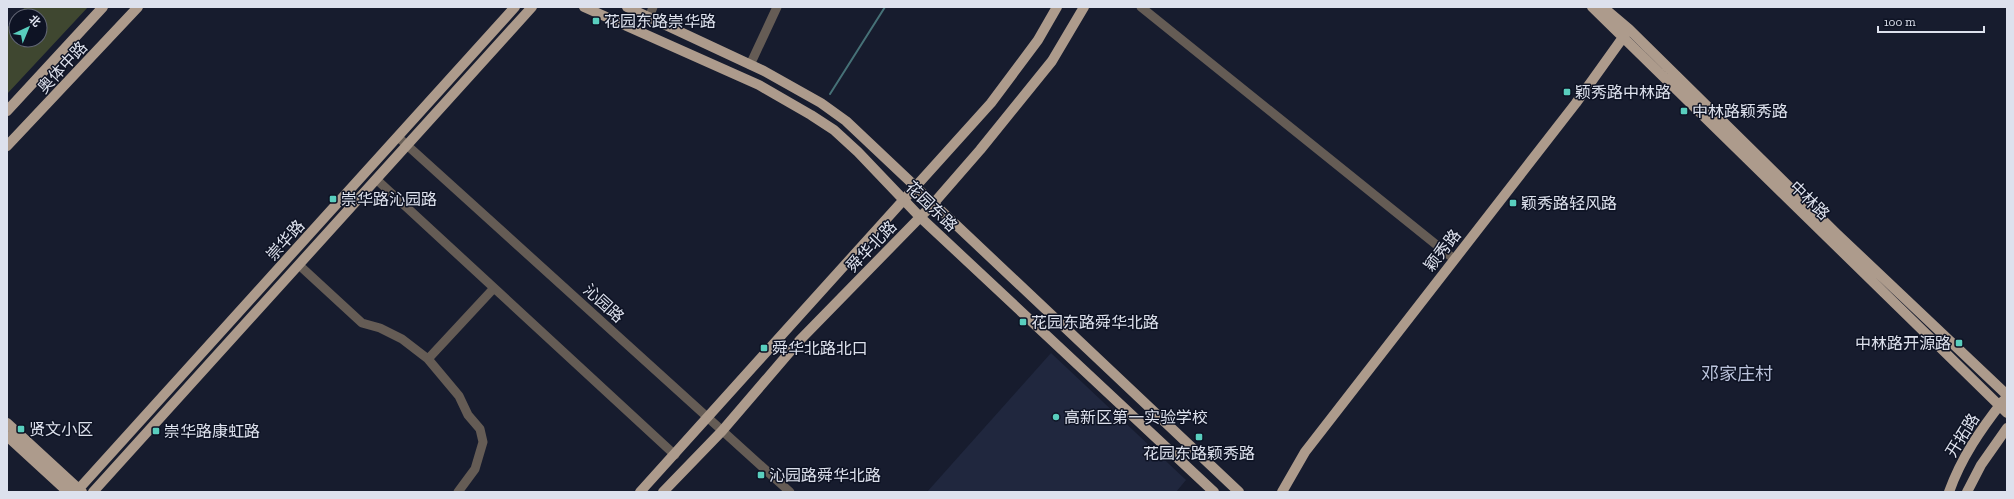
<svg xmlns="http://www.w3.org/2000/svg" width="2014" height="499" viewBox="0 0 2014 499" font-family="'Zilla Slab','Noto Sans SC',serif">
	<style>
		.built { fill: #20273e }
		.green { fill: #3f4730 }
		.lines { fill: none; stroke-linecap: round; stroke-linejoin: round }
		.stream { stroke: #467177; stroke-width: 2 }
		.minor { stroke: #655c55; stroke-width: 9 }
		.major { stroke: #ad9b8c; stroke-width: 10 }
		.poi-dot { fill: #59cebe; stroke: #0e1324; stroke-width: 1.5 }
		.labels { text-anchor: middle; stroke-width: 3; stroke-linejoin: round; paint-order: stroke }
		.poi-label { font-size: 16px; fill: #dde1ed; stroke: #0e1324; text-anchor: start }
		.street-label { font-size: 16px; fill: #dde1ed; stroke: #0e1324 }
		.quarter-label { font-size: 18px; fill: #bbc3db; stroke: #0e1324 }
	</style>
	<rect width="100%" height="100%" fill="#171c2e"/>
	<path class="built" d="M1051,353L1186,480L1176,492H927Z"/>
	<path class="green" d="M25,7H88L7,94V28L16,18V40H40V16H17Z"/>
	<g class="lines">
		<path class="stream" d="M830,94L885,7"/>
		<path class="minor" d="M1141,7L1454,259
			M649,18L653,7
			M750,65L777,7
			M398,137L790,492
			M376,179L675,455
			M299,265L362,323L380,328L402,339L428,359L459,396L468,415L480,429L483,442L475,469L458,492
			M428,359L494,288"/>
		<path class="major" d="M584,7L759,85L811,115L834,130L858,152L920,217L1214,492
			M627,7L764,71L821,103L846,121L1239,492
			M1592,7L2007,413
			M1603,7L1629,29L1837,234L2007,395
			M7,111L103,7
			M7,146L138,7
			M7,423L82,492
			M7,436L68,492
			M76,492L515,7
			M93,492L532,7
			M640,492L991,103L1038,40L1057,7
			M663,492L722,431L800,340L933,204L980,150L1052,61L1084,7
			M1282,492L1305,452L1576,103L1629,29
			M1949,492C1961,458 1981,429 2003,401
			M1967,492L1981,465L2007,428"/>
	</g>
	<g class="poi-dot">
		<rect x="592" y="17" width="8" height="8" rx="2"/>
		<rect x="1563" y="88" width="8" height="8" rx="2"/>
		<rect x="1680" y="107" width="8" height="8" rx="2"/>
		<rect x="329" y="195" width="8" height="8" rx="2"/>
		<rect x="1509" y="199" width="8" height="8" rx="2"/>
		<rect x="1019" y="318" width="8" height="8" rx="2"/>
		<rect x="1955" y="339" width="8" height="8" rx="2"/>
		<rect x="760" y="344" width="8" height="8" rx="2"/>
		<circle cx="1056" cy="417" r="4"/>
		<rect x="17" y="425" width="8" height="8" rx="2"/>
		<rect x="152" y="427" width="8" height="8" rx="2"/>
		<rect x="1195" y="433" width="8" height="8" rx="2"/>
		<rect x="757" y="471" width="8" height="8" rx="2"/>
	</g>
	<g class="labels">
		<g class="poi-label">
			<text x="604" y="27">花园东路崇华路</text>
			<text x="1575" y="98">颖秀路中林路</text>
			<text x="1692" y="117">中林路颖秀路</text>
			<text x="341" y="205">崇华路沁园路</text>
			<text x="1521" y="209">颖秀路轻风路</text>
			<text x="1031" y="328">花园东路舜华北路</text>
			<text x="1951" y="349" text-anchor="end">中林路开源路</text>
			<text x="772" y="354">舜华北路北口</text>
			<text x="1064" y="423">高新区第一实验学校</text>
			<text x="29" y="435">贤文小区</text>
			<text x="164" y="437">崇华路康虹路</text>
			<text x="1199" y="459" text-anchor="middle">花园东路颖秀路</text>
			<text x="769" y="481">沁园路舜华北路</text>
		</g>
		<g class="street-label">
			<text transform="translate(62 67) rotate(-47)" y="6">奥体中路</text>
			<text transform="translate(1810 200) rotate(44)" y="6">中林路</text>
			<text transform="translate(932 206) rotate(44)" y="6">花园东路</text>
			<text transform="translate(285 240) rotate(-48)" y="6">崇华路</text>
			<text transform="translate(871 246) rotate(-46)" y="6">舜华北路</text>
			<text transform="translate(1442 250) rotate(-52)" y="6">颖秀路</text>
			<text transform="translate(604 303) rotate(42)" y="6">沁园路</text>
			<text transform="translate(1962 435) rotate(-58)" y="6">开拓路</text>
		</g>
		<g class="quarter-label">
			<text x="1737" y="380">邓家庄村</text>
		</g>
	</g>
	<rect width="2014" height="499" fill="none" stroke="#dde1ed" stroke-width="16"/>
	<g transform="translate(28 28) rotate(44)"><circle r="19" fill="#0e1324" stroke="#616574"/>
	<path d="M0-3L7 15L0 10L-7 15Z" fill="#59cebe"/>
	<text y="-6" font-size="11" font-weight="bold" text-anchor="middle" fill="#dde1ed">北</text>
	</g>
	<path d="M1878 26v6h106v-6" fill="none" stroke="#dde1ed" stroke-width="2"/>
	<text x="1884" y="26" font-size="12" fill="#dde1ed" stroke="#0e1324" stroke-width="3" paint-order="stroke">100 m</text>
</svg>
